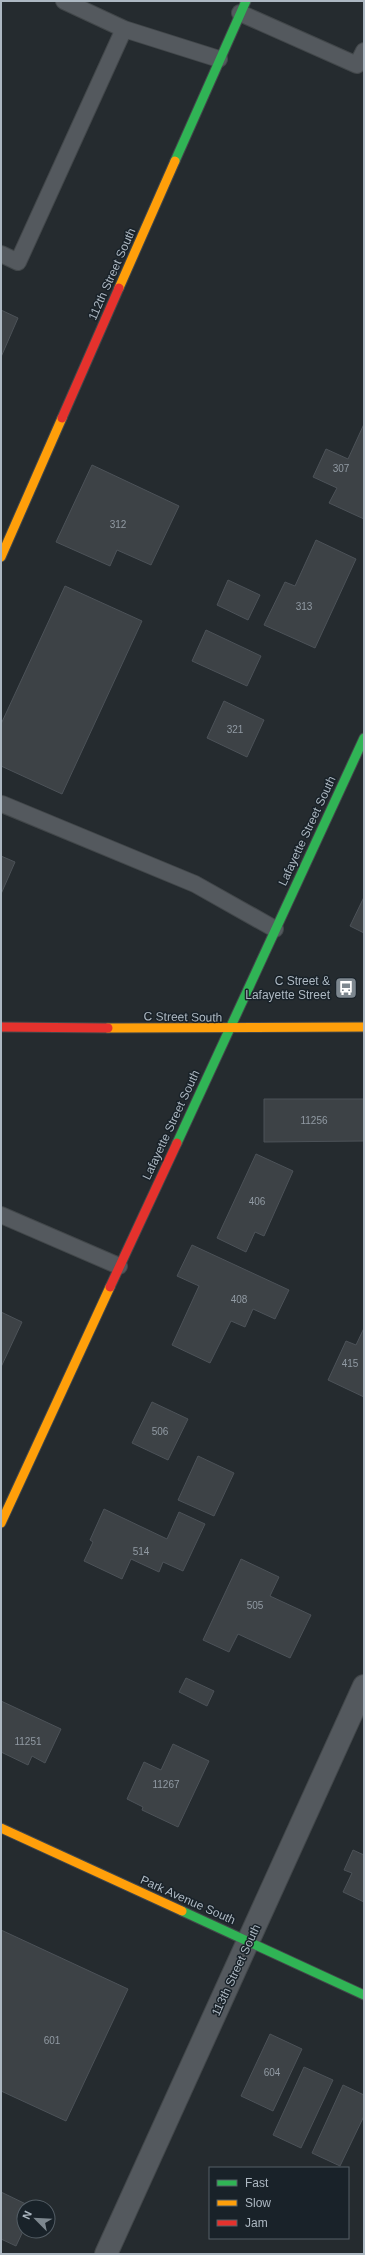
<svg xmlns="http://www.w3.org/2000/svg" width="365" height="2255" viewBox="0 0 365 2255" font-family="Helvetica,sans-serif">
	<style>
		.building { fill: #3d4246; stroke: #4c5258 }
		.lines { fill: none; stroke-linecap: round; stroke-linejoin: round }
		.lane-casing { stroke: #42474a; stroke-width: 18 }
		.street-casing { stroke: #42474a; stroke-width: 24 }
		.fast-casing { stroke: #42474a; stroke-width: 11 }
		.slow-casing { stroke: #42474a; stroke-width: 11 }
		.jam-casing { stroke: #42474a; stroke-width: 11 }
		.lane { stroke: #54595e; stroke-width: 16 }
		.street { stroke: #54595e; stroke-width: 22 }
		.fast { stroke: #30b455; stroke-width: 9 }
		.slow { stroke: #ff9f0a; stroke-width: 9 }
		.jam { stroke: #e5322d; stroke-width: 9 }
		.labels { text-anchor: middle; stroke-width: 3; stroke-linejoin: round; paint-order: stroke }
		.number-label { font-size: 10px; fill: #919aa3 }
		.street-label { font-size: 12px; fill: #adb8c2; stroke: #192229 }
		.poi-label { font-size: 12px; fill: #adb8c2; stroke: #192229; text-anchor: end }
	</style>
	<rect width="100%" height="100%" fill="#252b2f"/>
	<path class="building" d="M1,310L18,318L1,357Z
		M364,424V519L329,503L337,488L313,477L326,449L348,459Z
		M92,465L179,506L151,565L117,550L110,566L56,542Z
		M316,540L356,559L315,648L264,625L285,582L295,586Z
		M228,580L260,595L248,620L217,605Z
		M65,586L142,621L62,794L1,766V724Z
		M206,630L261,656L247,686L192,661Z
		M224,701L264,720L247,757L207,738Z
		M1,856L15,862L1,894Z
		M364,897V933L350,926Z
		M264,1099H364V1141L264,1142Z
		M256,1154L293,1171L264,1236L255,1232L246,1252L217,1238Z
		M192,1245L289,1290L275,1319L253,1309L245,1327L231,1321L210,1363L172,1345L199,1286L177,1276Z
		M1,1312L22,1322L1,1367Z
		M364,1328V1397L328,1380L346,1341L356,1345Z
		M152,1402L188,1419L168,1460L132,1443Z
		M198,1456L234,1473L214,1516L178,1500Z
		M104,1509L167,1539L179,1512L205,1524L183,1571L163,1562L159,1572L131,1559L122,1579L84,1561L93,1542L90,1540Z
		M241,1559L279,1577L270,1596L311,1615L290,1658L238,1634L229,1652L203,1640Z
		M186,1678L214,1691L207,1706L179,1692Z
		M1,1701L61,1729L45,1763L32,1756L28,1765L1,1752Z
		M173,1744L209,1761L178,1827L142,1810L143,1807L127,1799L144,1762L161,1770Z
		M353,1850L364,1855V1902L343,1892L352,1873L344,1870Z
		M1,1930L128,1989L66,2121L1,2091Z
		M270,2034L302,2049L273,2111L241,2096Z
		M304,2067L333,2080L301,2148L273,2135Z
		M343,2085L364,2095V2116L340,2166L312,2153Z
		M1,2192L32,2207H24V2229L16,2246L1,2239Z"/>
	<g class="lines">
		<g class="lane-casing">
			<path id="lane" d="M64,1L124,29L219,59
				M240,13L357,65L364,51
				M1,254L18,262L124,29
				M2,804L195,884L275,929
				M1,1215L119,1266"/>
		</g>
		<g class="street-casing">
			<path id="street" d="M106,2254L364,1686"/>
		</g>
		<g class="fast-casing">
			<path id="fast" d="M175,161L246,1
				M177,1143L364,738
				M182,1911L364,1995"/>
		</g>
		<g class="slow-casing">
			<path id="slow" d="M119,288L175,161
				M1,557L62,418
				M108,1028L364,1027
				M1,1523L110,1287
				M1,1828L182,1911"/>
		</g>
		<g class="jam-casing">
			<path id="jam" d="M62,418L119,288
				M1,1027L108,1028
				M110,1287L177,1143"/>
		</g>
		<use href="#lane" class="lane"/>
		<use href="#street" class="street"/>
		<use href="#fast" class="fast"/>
		<use href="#slow" class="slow"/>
		<use href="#jam" class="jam"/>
	</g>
	<defs>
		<g id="bus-square" transform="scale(1.15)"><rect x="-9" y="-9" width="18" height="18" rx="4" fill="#7d878f" stroke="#192229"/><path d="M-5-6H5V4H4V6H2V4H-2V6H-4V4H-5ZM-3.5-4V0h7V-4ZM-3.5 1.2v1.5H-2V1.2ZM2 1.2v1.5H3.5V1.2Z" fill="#fff"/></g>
	</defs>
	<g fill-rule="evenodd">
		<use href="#bus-square" x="346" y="988"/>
	</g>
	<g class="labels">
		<g class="number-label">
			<text x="341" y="472">307</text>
			<text x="118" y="528">312</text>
			<text x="304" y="610">313</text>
			<text x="235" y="733">321</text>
			<text x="314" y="1124">11256</text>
			<text x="257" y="1205">406</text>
			<text x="239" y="1303">408</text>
			<text x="350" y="1367">415</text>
			<text x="160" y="1435">506</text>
			<text x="141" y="1555">514</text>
			<text x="255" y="1609">505</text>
			<text x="28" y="1745">11251</text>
			<text x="166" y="1788">11267</text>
			<text x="52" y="2044">601</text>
			<text x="272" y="2076">604</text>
		</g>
		<g class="street-label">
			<text transform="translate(112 274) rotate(-66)" y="4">112th Street South</text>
			<text transform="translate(307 831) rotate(-65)" y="4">Lafayette Street South</text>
			<text transform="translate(183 1017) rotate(1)" y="4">C Street South</text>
			<text transform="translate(171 1125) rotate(-65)" y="4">Lafayette Street South</text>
			<text transform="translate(188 1900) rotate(24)" y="4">Park Avenue South</text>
			<text transform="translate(236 1970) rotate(-65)" y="4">113th Street South</text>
		</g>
		<g class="poi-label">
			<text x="330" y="985">C Street &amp;<tspan x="330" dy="14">Lafayette Street</tspan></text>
		</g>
	</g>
	<rect width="365" height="2255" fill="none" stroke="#adb8c2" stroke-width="4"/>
	<rect x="209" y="2167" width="140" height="72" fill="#192229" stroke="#545e66"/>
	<rect x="217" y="2180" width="20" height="6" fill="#30b455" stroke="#545e66"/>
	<text x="245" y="2187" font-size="12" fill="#adb8c2">Fast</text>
	<rect x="217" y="2200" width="20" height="6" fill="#ff9f0a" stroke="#545e66"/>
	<text x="245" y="2207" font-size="12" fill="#adb8c2">Slow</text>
	<rect x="217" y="2220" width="20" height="6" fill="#e5322d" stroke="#545e66"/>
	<text x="245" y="2227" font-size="12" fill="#adb8c2">Jam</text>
	<g transform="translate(36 2219) rotate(294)"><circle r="19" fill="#192229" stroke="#545e66"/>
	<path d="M0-3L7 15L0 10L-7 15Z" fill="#7d878f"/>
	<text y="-6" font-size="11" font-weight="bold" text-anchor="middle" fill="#adb8c2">N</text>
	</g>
</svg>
